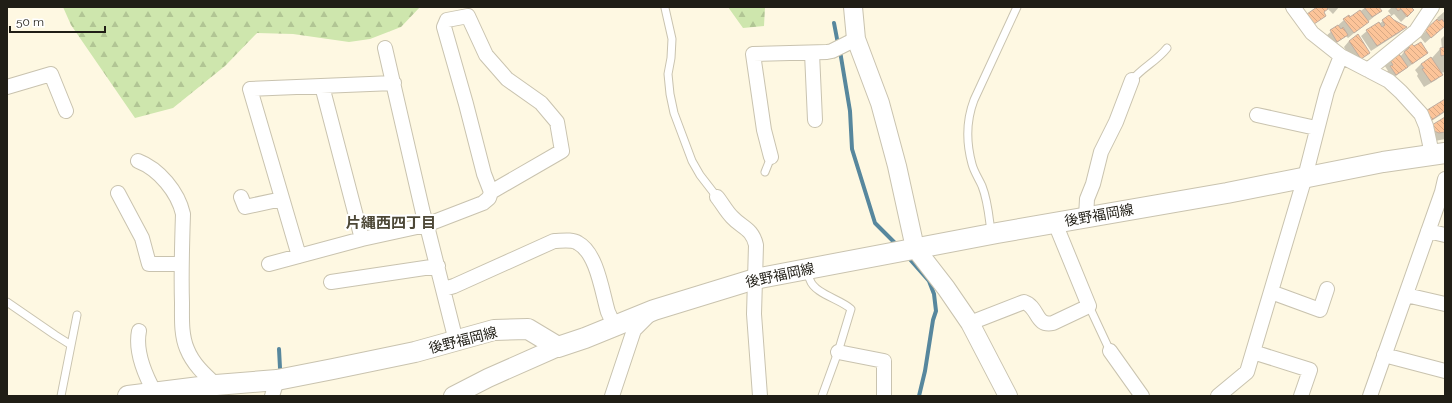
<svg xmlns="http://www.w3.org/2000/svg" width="1452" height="403" viewBox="0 0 1452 403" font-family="Raleway,'Noto Sans JP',sans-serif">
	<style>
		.forest { fill: url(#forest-firs) }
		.shadow { fill: #0003 }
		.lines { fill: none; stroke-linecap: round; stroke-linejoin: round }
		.stream { stroke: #57879d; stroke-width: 4 }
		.building { fill: url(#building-back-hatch); stroke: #c0ada0 }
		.service-casing { stroke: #c9c3af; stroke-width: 9 }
		.minor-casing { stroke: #c9c3af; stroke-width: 16 }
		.tertiary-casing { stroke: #c9c3af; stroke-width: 20 }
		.secondary-casing { stroke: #c9c3af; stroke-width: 22 }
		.service { stroke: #fff; stroke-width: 7 }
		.minor { stroke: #fff; stroke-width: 14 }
		.tertiary { stroke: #fff; stroke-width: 18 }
		.secondary { stroke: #fff; stroke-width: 20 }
		.labels { text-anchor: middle; stroke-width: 4; stroke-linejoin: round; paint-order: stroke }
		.street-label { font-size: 14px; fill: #201e16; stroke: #fff }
		.neighbourhood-label { font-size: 15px; font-weight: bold; fill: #4d4837; stroke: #fff }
	</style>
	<defs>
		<pattern id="forest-firs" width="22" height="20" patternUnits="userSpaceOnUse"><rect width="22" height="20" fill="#cee6ad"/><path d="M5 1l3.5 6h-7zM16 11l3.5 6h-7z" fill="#b1c594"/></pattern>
		<pattern id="building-back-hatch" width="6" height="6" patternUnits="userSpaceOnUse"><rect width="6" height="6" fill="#fcc499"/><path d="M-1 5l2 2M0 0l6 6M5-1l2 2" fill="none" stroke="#d8a883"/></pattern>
	</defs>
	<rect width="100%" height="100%" fill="#fef8e2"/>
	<path class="forest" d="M63,7H420L401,27L370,39L349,42L293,34L257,33L225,66L173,108L135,118L71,25Z
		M728,7H765L764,26L743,28Z"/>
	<path class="shadow" d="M1319,7H1339L1333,14L1327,8L1323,12L1325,15L1308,29L1302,20Z
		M1366,7H1378L1381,11L1348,38L1346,36L1331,47L1325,37L1344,20L1350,19Z
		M1392,7H1410L1407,16L1401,22L1394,14L1390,17L1405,27L1399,33L1371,51L1361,36L1367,31L1379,24L1391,15L1388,11Z
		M1445,11V25L1425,43L1420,37L1438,20L1437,18Z
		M1445,35V72L1441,73L1442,74L1436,80L1424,87L1417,76L1418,74L1415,70L1421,64L1432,58L1440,49H1442L1441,39Z
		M1349,41L1369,53L1354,64L1344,47Z
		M1408,47L1427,52L1421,58L1390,80L1385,73L1388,71L1383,63L1400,57Z
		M1445,100V112L1424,126Z
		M1445,118V139L1430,142L1426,140Z"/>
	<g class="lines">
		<path class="stream" d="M834,23L838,44
			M840,51L850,111L852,149L875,223L898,246
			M907,256L929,281L934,294L936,311L933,320L925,371L919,396
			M279,349L280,368"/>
	</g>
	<path class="building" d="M1317,7H1326L1328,9L1324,12L1326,16L1314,24L1307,14Z
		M1364,7H1379L1382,11L1372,17Z
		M1395,7H1411L1414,10L1407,17L1401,9L1398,11Z
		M1360,10L1369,22L1354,33L1343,19L1349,15L1350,17Z
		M1389,15L1394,20L1407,27L1377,46L1366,30L1379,22L1382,27L1385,25L1382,20Z
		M1437,19L1439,21L1442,19L1445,23V26L1431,38L1425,30Z
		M1338,25L1341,29L1343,27L1348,35L1337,42L1330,30Z
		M1358,34L1370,53L1361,59L1349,41Z
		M1421,42L1428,53L1412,64L1404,52L1409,48L1407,46L1411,43L1414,46Z
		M1445,47V55L1441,56L1440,48Z
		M1397,51L1408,67L1396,75L1390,66L1393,65L1388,57Z
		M1431,57L1443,75L1431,82L1422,69L1424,68L1421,64Z
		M1445,99V111L1430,121L1424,112Z
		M1445,117V132L1439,133L1434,131L1432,125Z"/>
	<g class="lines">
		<g class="service-casing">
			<path id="service" d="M665,8L672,39L671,58L668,74L670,94L674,113L692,161L700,175L717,197
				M1132,80C1143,67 1157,61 1167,48
				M765,172L771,157
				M991,232C989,217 988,201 982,186C979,179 974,172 972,164C966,142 966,121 974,100L1017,7
				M808,270C809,273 808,277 810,280C815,294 840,299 851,309L838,352L822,396
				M7,302L55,335L71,345
				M1089,306L1110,351
				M61,396L77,315"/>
		</g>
		<g class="minor-casing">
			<path id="minor" d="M1293,7L1312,33L1341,56L1389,81L1401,92L1421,114L1426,126L1432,154
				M385,48L423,213L428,230L456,341
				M812,53L815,120
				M1368,70L1416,31L1432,7
				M322,86L362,239
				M7,87L51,74L66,111
				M1257,115L1316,128
				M771,157L764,130L753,54L827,52L832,51L856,39
				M138,161C159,169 178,192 183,214C182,244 181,273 182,303C182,318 181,335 187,349C193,364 204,374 216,385
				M118,193L142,238L149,264H181
				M241,197L245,207L282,199
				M717,197C722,203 726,211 732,217C742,228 752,228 756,245L754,314L760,396
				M1086,217L1087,199L1093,184L1101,152L1116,122L1132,80
				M1428,231L1445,235
				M299,256L250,89L394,83
				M269,264L362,239L426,225L483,203L489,198L491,192L562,151L557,122L541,103L507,79L486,55L468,16L447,20L444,27L466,104L484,174L491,192
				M331,282L438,266
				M444,289L454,286L554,241C561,241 572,239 578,243C597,253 602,292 608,312C610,316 612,321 614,326
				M1271,292L1320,310L1327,289
				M1406,295L1445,304
				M970,323L1024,302C1039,307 1035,327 1053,323L1089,306L1055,223
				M139,331C135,351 145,375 155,393
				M1110,351L1142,396
				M838,352L884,361V396
				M1253,352L1310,370L1301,396
				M1384,355L1445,371
				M272,396L277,380
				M612,396L634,330L648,316
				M1218,396L1247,372L1305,177L1327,91L1341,56
				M1370,396L1442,192L1445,179"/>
		</g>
		<g class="tertiary-casing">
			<path id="tertiary" d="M853,7L856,39L880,103L897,166L915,248L946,288L970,323L1008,396
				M453,396L488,378L558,347"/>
		</g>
		<g class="secondary-casing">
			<path id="secondary" d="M128,396L216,385L277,380L333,369L415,352L494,330L528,329L558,347L585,338L654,310L755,279L997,233L1227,193L1383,162L1445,153"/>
		</g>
		<use href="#service" class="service"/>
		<use href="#minor" class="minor"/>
		<use href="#tertiary" class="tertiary"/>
		<use href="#secondary" class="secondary"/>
	</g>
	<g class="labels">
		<g class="street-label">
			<text transform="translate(1099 215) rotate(-10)" y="5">後野福岡線</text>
			<text transform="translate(780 275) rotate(-12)" y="5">後野福岡線</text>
			<text transform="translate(463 340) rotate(-14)" y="5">後野福岡線</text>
		</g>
		<g class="neighbourhood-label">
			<text x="391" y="228">片縄西四丁目</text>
		</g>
	</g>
	<rect width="1452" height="403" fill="none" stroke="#201e16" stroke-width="16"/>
	<path d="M10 26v6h95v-6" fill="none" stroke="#201e16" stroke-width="2"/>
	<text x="16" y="26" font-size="12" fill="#201e16" stroke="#ffffff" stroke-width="3" paint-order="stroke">50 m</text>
</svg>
